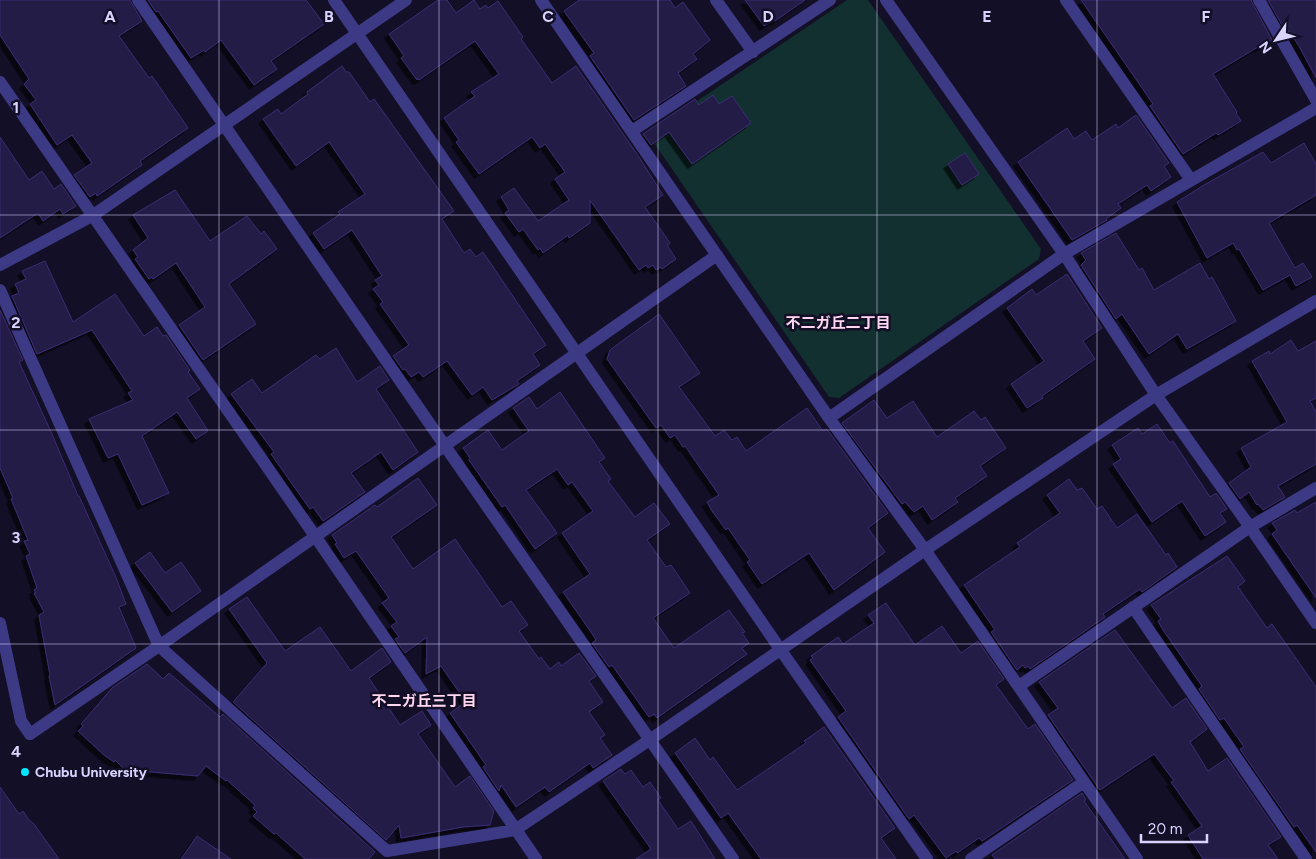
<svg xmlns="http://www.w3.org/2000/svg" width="1316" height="859" viewBox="0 0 1316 859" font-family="Figtree,'Noto Sans JP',sans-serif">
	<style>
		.green { fill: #12302f }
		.building { fill: #241b47; stroke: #3b2d73; filter: url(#shadow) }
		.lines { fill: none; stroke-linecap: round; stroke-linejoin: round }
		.minor { stroke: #3d3a85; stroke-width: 12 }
		.tertiary { stroke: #3d3a85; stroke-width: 12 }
		.grid { fill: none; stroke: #d9d4ff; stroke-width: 1; stroke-opacity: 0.55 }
		.poi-dot { fill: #00e5ff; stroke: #130f26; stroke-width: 2 }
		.labels { text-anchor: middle; stroke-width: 5; stroke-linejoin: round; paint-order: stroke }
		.poi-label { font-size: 14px; font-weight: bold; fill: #d9d4ff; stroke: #130f26; text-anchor: start }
		.neighbourhood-label { font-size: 15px; font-weight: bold; fill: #ffd6f0; stroke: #130f26 }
		.grid-label { font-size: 16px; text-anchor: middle; font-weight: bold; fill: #d9d4ff; stroke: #130f26; stroke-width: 5; stroke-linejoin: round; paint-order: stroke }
	</style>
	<defs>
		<filter id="shadow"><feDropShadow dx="-4.5" dy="4.5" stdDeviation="0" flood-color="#0009"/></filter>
	</defs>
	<rect width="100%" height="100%" fill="#130f26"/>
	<path class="green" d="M847,0H868L1041,249L1039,259L839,398L829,397L652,140L654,130Z"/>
	<path class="building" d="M0,0H130L142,21L119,36L149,78L152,76L188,128L140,161L142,165L97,196L96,193L90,197L74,175L92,163L72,135L57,145L30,104L36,100L24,84L29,79L0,35Z
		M148,0H306L324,24L271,61L277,69L254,85L221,40L205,52L204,50L191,58L158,11L156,12Z
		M438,0H447L456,13L474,0L480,9L486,5L488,8L498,1L523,37L521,39L552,83L576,66L637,154L663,195L645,207L670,243L667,245L676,259L662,269L661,267L656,270L653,265L648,268L646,265L639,270L590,200V223L569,238L568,235L543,253L540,248L538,250L523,229L519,232L505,213L509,210L501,197L514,188L538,221L569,200L555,179L565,172L545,144L540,148L532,137L479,174L456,142L459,140L444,118L475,96L471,92L499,74L475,41L419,80L418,78L417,80L401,58L404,56L389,34Z
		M579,0H670L675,8L683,2L710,40L693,54L697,59L678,73L686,86L634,120L590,56L594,53L564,11Z
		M745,0H805L775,21L774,20L764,26Z
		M1081,0H1251L1272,40L1259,48L1258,47L1213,74L1237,112L1236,113L1241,121L1218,135L1216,133L1183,154L1150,106L1153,104L1138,82Z
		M1268,0H1316V78L1299,46L1289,31L1286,32Z
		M342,66L346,72H349L370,102L374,99L454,211L442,219L464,253L470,249L476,257L483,252L546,345L533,354L540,365L517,381L519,384L492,400L483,387L472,395L447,361L423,377L419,372L411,377L405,369L403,370L393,356L409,345L380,304L383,302L373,289L379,285L375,280L382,276L352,230L324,249L313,233L340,214L338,212L365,194L329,142L296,166L263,119L278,109L281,114L308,94L307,92Z
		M713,95L719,104L732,96L751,123L692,164L669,132L651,145L643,134L695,99L699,105Z
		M1136,115L1169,163L1164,166L1171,177L1151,191L1147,185L1118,204L1121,208L1106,219L1107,220L1072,240L1018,162L1067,128L1074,139L1086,131L1092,140L1116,124L1118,128Z
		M0,137L29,180L42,171L54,189L61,184L76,206L63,214L60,209L43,221L38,213L0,238Z
		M1304,143L1316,164V195L1269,223L1295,268L1303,263L1312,277L1296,286L1290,275L1263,290L1239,249L1237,250L1233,243L1207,258L1177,202L1204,185L1263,152L1271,163Z
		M965,153L979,174L962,185L948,164Z
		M175,190L210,241L247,216L261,234L264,231L277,249L229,284L256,324L203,360L179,325L205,307L176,263L153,279L152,277L149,279L135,259L138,257L133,250L148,238L133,215Z
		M1116,233L1139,270L1142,268L1154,290L1200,263L1209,279L1212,277L1236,321L1187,349L1178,334L1149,354L1122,314L1116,319L1081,265L1086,260L1081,253Z
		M45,261L73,322L115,294L144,336L157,327L163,336L166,335L190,370L188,372L200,389L187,398L208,431L196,439L177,412L142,436L169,493L142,505L118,454L108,458L89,419L133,400L128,393L132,391L92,330L37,354L12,296L19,293L15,284L26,279L22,271Z
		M1067,274L1102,328L1083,341L1095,359L1042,396L1043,398L1027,408L1011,384L1044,361L1007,308L1032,289L1036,295Z
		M0,310L23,360L19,362L52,434L78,496H79L115,575L126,604L119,607L136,648L55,705L49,676L50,675L39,615L44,612L34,593H36L34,590L37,588L26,556L30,554L24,541L28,540L11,499L13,498L0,468Z
		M659,314L700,373L679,387L715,436L724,430L732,440L737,437L746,451L807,408L823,431L826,429L829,432L888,513L868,528L885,552L834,590L809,553L762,584L747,562L750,560L728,528L726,530L712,511L707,502L719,495L685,446L683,447L675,435L670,438L661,425L656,428L607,359L610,350Z
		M1291,340L1298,351L1316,341V398L1310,401L1316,412V464L1278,486L1285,497L1263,510L1258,504L1257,505L1249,492L1240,499L1229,483L1251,467L1241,448L1287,422L1252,361L1269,351L1270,354Z
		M336,348L357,382L380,366L389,380L376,389L418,452L393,470L381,452L351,473L365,492L323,521L313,507L310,509L271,454L274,452L231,394L252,379L262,393L316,355L320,359Z
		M560,392L605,458L599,462L611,479L608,481L635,517L654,503L670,524L647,540L666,567L671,565L690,593L653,618L674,648L729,610L745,632L742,633L749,643L742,648L747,654L657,718L654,714L649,717L612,665L609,667L592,643L596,640L593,635L563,592L590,574L562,533L593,511L572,482L568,485L557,469L526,490L557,533L535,549L505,505L502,507L469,460L470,458L463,448L488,430L502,450L529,431L513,408L529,397L537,409Z
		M874,400L887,418L913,401L937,437L974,411L981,420L985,417L1006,448L980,466L987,476L955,498L958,502L932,520L923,506L914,512L905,502L902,504L842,423Z
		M1157,424L1170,443L1173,441L1210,497L1216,493L1227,509L1220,513L1226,522L1205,536L1182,501L1152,522L1113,464L1121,459L1112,445L1138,428L1142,434Z
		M418,478L437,505L391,537L413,569L455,539L502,607L511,601L528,625L519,631L539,659L541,657L550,669L559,662L561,666L579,653L596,676L589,681L603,702L589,712L605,735L600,738L612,755L593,768L590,763L549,792L545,787L516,807L501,785L499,791L483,767L486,765L450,713L466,702L441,666L426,674L427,637L405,653L395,639L399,637L391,626L397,622L382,603L389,598L356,551L344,558L335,544L337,543L332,535L375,505L377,507Z
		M1069,479L1077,490L1082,488L1097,509L1102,506L1117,528L1137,514L1166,555L1168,553L1177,567L1142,592L1140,589L1103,614L1105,617L1030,669L1028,666L1025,668L1023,665L1017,670L991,632L995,630L964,585L1020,547L1017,543L1060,513L1047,495Z
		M1316,502V598L1272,534L1277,530L1272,523L1295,510L1297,513Z
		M150,552L165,573L181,562L201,591L172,612L135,563Z
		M1227,556L1245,581L1238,587L1267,628L1272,624L1316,687V852L1297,825L1294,827L1240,749L1244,747L1224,718L1220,720L1199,689L1202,686L1163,630L1158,621L1161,619L1151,605Z
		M247,597L285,651L320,627L351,671L382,648L391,662L369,678L400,725L422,711L431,725L418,734L455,787L470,776L494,811L490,825L463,827L401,838L399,825L386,840L233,702L267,663L229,609Z
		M886,603L915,645L942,626L961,653L978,641L1004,679L996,685L1028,729L1035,724L1073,780L982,841L979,838L957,853L956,851L946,858L914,815L909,819L838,717L846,711L810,660L813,658L811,656L838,637L843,644L874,623L868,615Z
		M1115,630L1172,708L1186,698L1207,729L1190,742L1208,771L1227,758L1281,837L1268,845L1278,859H1203L1188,835L1202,826L1171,782L1174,781L1154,754L1100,790L1048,715L1058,708L1039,682Z
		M147,664L163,679L169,673L220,717L223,714L375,852L369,859H305L276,833L274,834L253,816L257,812L253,808L255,805L227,780L226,781L206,766L198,776L139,771L132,764L126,771L115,760L114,762L104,755L78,731L83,726L81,724L112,688Z
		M824,727L895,828L881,838L896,859H761L728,813L721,818L675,753L695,738L710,760L713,757L737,790L806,743L804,741Z
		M621,769L625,774L631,770L643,787L650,782L661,798L658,800L678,829L691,821L715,859H636L651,849L603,781Z
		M0,787L19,814L23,811L29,820L34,824L59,859H0Z
		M1082,793L1086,800L1084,801L1125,859H995L992,855Z
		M197,836L231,859H181Z"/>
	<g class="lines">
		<path class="minor" d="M138,0L445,446L733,859
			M541,0L829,418L925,550L1137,859
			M716,0L753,52
			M886,0L1064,254L1156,395L1250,527L1316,623
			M1066,0L1191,180
			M1259,0L1316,100
			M0,82L315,536L536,859
			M632,131L830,0
			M0,265L92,216L406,0
			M0,290L159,646L387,851L515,830
			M829,418L1064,254L1316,108
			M1133,607L1306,859
			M780,649L927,859
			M1019,686L1250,527L1316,488
			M30,734L159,646L717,255
			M971,859L1084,782"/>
		<path class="tertiary" d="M334,0L780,649
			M0,623L21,721L30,734
			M515,830L651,739L925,550L1156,395L1316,301"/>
	</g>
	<path class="grid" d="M219,0V859M439,0V859M658,0V859M877,0V859M1097,0V859M0,215H1316M0,430H1316M0,644H1316"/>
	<circle class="poi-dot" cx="25" cy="772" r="5"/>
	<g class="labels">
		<g class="poi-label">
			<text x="35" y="777">Chubu University</text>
		</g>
		<g class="neighbourhood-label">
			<text x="838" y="328">不二ガ丘二丁目</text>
			<text x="424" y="706">不二ガ丘三丁目</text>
		</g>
	</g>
	<g class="grid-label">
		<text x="110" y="22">A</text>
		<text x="329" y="22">B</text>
		<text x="548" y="22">C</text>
		<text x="768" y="22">D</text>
		<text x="987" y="22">E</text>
		<text x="1206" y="22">F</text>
		<text x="16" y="113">1</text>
		<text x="16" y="328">2</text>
		<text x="16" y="543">3</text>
		<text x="16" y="757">4</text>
	</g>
	<g transform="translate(1276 40) rotate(235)" stroke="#130f26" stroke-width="4" paint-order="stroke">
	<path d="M0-4L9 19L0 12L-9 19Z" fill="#d9d4ff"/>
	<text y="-8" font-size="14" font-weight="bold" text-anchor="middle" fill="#d9d4ff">N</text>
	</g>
	<path d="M1141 834v8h66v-8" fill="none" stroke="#d9d4ff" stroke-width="2.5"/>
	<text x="1148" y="834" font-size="15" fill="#d9d4ff" stroke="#130f26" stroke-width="4" paint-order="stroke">20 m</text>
</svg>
